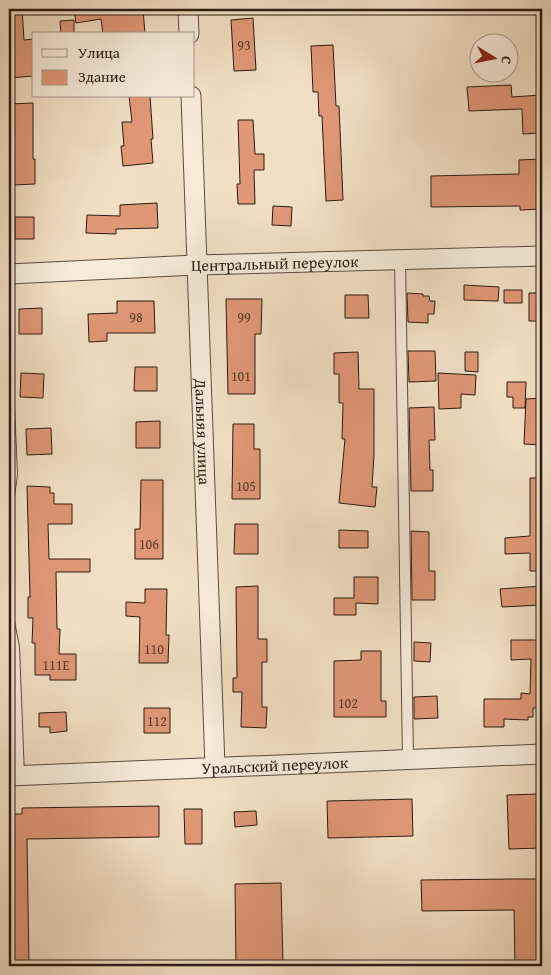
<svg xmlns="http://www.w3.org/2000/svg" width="551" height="975" viewBox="0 0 551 975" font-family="'Gentium Book Plus',serif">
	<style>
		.building { fill: #e09776; stroke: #291c14 }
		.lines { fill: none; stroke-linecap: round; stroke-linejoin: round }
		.service-casing { stroke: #5b4d40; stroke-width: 12 }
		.minor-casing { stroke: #5b4d40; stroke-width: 21 }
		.service { stroke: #f6ead9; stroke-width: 10 }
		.minor { stroke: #f6ead9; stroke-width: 19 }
		.labels { text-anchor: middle; stroke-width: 4; stroke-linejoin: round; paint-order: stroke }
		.number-label { font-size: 14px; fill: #573b2c }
		.street-label { font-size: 16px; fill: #291c14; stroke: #f6ead9 }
	</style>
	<rect width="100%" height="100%" fill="#f1dfc4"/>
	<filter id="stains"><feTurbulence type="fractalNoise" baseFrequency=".004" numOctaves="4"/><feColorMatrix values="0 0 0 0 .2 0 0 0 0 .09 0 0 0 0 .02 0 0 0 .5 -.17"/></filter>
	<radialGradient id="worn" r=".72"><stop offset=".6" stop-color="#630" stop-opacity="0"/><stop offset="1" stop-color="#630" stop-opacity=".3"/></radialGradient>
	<path class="building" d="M13,9H22L24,40L34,39V76L9,78V41H10Z
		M74,9H143L145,34H103L101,19L76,23Z
		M253,18L256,70L234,71L231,20Z
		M74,20V34H61L60,21Z
		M333,45L336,106H339L343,200L326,201L322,116H319L318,92H313L311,46Z
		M511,85L512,97L541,95L542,133L523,134L522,109L469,111L467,87Z
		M129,96H150L153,139H151L153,163L123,166L121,146H124L122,122H132Z
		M33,103V159H35V184L13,185L9,104Z
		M238,120H253L255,154H264V170H254L255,204H238L237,184H240Z
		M542,159V209L520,210V206L431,207V176L519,174V160Z
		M157,203L158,228L116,229V234L86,233L87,215L120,216V205Z
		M273,206L292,207L291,226L272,225Z
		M15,217H34V239H15Z
		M464,285L499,287L498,301L464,300Z
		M504,290H522V303H504Z
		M407,293L423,294V296H429L430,301H435L434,314H428V323L408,322Z
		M529,293H542V321H529Z
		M345,295H368L369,318H345Z
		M226,299H262L261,334H255V394H228Z
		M117,301H154L155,333H107V341L89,342L88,314L117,313Z
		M42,308V334H19V309Z
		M408,351H435L436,381L409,382Z
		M358,352L359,389H374V455L372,487H377L375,507L339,503L345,439H342L343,403H339V374H334V353Z
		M465,352H478V372L465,371Z
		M135,367H157V391H134Z
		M21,373L44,374L43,398L20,397Z
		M438,373L476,375L475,395L461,394V408L439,409Z
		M507,382H526L525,408H513V397H507Z
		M542,398V445L524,444L526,399Z
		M434,407L435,440H429L430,470H433V491H411L409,408Z
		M160,421V448H136V422Z
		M233,424H254V449H260V499H232Z
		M51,428L52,454L27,455L26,429Z
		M530,478H542V571H530V553L505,554V538L530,536Z
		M141,480H163V559H135V529H140Z
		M27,486L50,487V493H54V504H72V524H48L49,559H90V572H56L57,629H60L59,654H76V680H50V675H35V643H32L33,618H28V597H30Z
		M235,524H258V554H234Z
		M339,530L368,531V548H339Z
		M411,531L429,532V571H435V600H412Z
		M354,577H378V604L356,603V615H334V598H354Z
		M258,586V639H267V662H262V707H267L266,728L241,727L242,692H233V678H237L236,587Z
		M542,586V605L502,607L500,589Z
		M145,589H167L166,635H169L168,663H139L140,617L126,616V602L145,603Z
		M511,640H542V708H533V717H528V720L504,719V727H484V699H521V693L530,694L531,659L511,660Z
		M414,642L431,643L430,662L414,661Z
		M361,651H381V701H386V717H334V661L361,660Z
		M437,696L438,718L414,719V697Z
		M144,708H170V733H144Z
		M66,712L67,731L50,733V727H39V713Z
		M539,794L541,848L509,849L507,795Z
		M412,799L413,836L328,838L327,801Z
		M159,806V837L27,839L29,966H9V814H22V808Z
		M184,809H202V844H185Z
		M256,811L257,825L235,827L234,812Z
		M513,879H542V966H515L514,910L422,911L421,880Z
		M281,883L283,966H236L235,884Z"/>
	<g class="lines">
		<g class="service-casing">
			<path id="service" d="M400,260L408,759
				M9,405L12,474L9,497
				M9,622L14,647L19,776"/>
		</g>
		<g class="minor-casing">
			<g id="minor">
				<path d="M188,9L189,34"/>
				<path id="s1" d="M191,96L215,767"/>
				<path id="s2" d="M9,274L196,265L542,256"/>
				<path id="s3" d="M9,776L542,754"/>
			</g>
		</g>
		<use href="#service" class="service"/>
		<use href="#minor" class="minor"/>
	</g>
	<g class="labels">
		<g class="number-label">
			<text x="244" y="50">93</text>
			<text x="136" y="322">98</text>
			<text x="244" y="322">99</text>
			<text x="241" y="381">101</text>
			<text x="246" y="491">105</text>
			<text x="149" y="549">106</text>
			<text x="154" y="654">110</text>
			<text x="56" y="670">111Е</text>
			<text x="348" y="708">102</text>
			<text x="157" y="726">112</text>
		</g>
		<g class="street-label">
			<text dy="6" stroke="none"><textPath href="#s2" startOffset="266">Центральный переулок</textPath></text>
			<text dy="6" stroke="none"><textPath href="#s1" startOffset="336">Дальняя улица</textPath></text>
			<text dy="6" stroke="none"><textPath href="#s3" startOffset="266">Уральский переулок</textPath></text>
		</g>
	</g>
	<rect width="551" height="975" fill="none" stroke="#f1dfc4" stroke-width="30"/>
	<rect x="10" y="10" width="531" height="955" fill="none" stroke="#291c14" stroke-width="2.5"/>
	<rect x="15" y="15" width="521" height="945" fill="none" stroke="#291c14"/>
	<rect x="32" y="32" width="162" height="65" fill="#f6ead9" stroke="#a4988a"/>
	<rect x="42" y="49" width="25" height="8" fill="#f6ead9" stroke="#a4988a"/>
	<text x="78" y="58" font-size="15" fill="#291c14">Улица</text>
	<rect x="42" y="70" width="25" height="15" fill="#e09776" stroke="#a4988a"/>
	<text x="78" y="82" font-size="15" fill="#291c14">Здание</text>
	<g transform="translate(494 58) rotate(100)"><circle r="24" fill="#f6ead9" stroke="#a4988a"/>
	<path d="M0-4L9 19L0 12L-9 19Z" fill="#8f2418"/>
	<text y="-8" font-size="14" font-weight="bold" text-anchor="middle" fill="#291c14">С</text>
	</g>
	<rect width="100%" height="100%" filter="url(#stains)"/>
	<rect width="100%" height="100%" fill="url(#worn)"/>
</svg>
